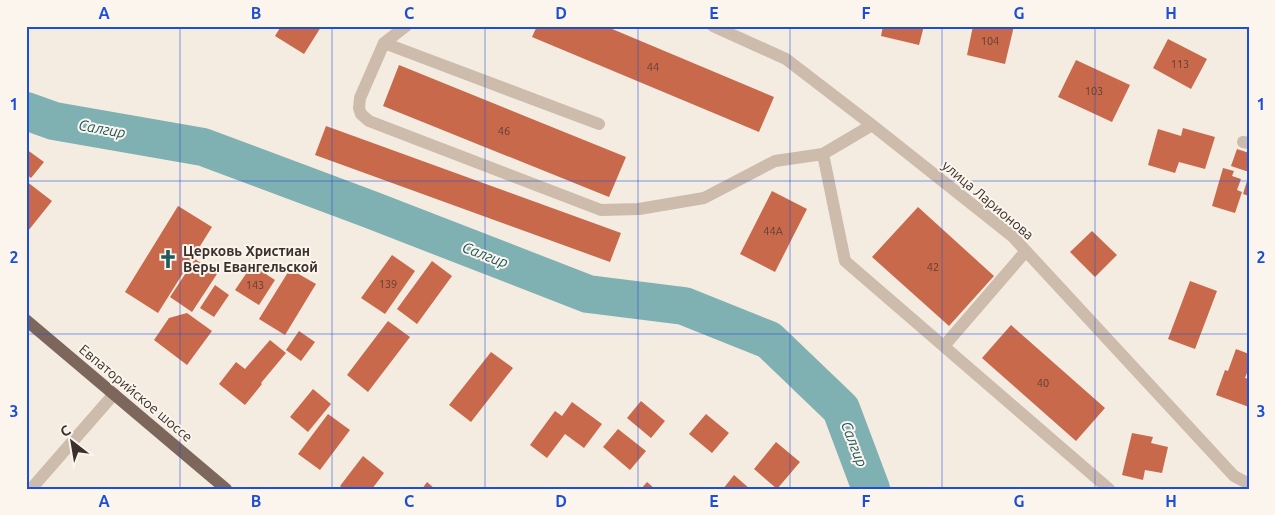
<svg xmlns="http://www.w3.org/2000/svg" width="1275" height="515" viewBox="0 0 1275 515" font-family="Ubuntu,sans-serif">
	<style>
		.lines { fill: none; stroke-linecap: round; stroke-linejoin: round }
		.river { stroke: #7fb0b2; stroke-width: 38 }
		.building { fill: #c8694b }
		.minor { stroke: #cdbbac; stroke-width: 12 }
		.major { stroke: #7d675c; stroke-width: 12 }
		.grid { fill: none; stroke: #1d4ed8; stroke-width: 1; stroke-opacity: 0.55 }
		.labels { text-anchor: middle; stroke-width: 4; stroke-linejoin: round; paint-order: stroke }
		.number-label { font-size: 11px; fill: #5e3e33 }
		.street-label { font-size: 14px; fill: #3b302b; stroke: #fbf5ee }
		.poi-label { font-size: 14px; font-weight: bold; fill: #3b302b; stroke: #fbf5ee; text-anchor: start }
		.water-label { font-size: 15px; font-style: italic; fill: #1f5a5e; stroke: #fbf5ee }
		.neatline { fill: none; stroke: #1d4ed8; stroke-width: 2 }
		.grid-label { font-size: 16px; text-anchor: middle; font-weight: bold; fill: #1d4ed8 }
	</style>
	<rect width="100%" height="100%" fill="#f4ebe1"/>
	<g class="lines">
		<path class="river" d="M26,111L54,121L203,147L369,209L588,294L684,306L769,340L841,409L871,489"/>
	</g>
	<path class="building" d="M281,26H319L321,27L304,54L275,36Z
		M537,26H605L774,97L759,132L532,37Z
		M883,26H924L919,45L881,36Z
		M973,26H1014L1005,64L967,55Z
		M1168,39L1207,59L1191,89L1153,68Z
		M1076,60L1130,85L1112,122L1058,97Z
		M399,65L626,157L609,197L383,106Z
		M326,126L621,233L610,262L315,155Z
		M1183,128L1215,137L1205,169L1179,162L1175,173L1148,165L1158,129L1181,136Z
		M26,149L44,162L31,178L26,174Z
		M1237,149L1249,153V172L1231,166Z
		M1223,168L1234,171L1232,176L1241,179L1237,190L1242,192L1235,213L1212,206Z
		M1248,178H1249V196L1243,194Z
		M26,181L52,201L28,231L26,229Z
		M772,191L807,209L775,272L740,254Z
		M178,206L212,227L158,313L125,292Z
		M918,207L994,276L949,326L872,257Z
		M1092,231L1117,255L1095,277L1070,252Z
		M392,255L415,271L385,314L361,298Z
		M195,259L217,274L192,312L170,297Z
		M432,261L452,276L417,324L397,309Z
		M252,265L275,280L259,305L235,290Z
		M290,269L316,284L285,335L259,319Z
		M1190,281L1217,291L1195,349L1168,339Z
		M215,285L229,295L214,317L200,308Z
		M187,313L212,331L187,365L154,340L169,318Z
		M388,321L410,337L368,392L347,375Z
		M1011,325L1105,408L1076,441L982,358Z
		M299,331L315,342L301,361L286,350Z
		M270,340L286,353L261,383L262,384L245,405L219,384L236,362L245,369Z
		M1236,349L1249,354V368L1245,378L1249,379V407L1216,395L1225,370L1228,371Z
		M491,352L513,368L471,422L449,405Z
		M313,389L331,404L308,432L290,417Z
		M641,401L665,421L651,438L627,418Z
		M572,402L602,424L584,448L565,434L547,458L530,445L555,411L562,416Z
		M328,414L350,430L320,470L298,454Z
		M706,414L729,433L712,453L689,434Z
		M618,429L646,451L630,470L603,447Z
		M1132,433L1153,437L1151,443L1168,447L1162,473L1145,470L1143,480L1122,475Z
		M776,442L800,462L777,489L754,469Z
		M363,456L384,473L372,489H343L340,486Z
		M734,475L750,489H723Z
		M427,482L435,489H422Z
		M647,482L655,489H641Z"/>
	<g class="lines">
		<path class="minor" d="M406,26L384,43L360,98L359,108L361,114L369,121L601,210L639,209L704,198L775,161L823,154L872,125
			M713,26L786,59L872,125L1012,236L1234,476L1249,484
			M384,43L599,124
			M1243,142L1249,143
			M823,154L845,261L1109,489
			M944,346L1026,251
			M31,489L114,394"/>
		<path class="major" d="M26,320L226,489"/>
	</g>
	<path class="grid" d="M180,26V489M332,26V489M485,26V489M638,26V489M790,26V489M942,26V489M1095,26V489M26,181H1249M26,334H1249"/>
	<defs>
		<g id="church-bare" transform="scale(1.5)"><path d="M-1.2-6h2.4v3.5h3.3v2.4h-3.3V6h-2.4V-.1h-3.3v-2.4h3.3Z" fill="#1f5a5e" stroke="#fbf5ee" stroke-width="2.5" paint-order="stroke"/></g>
	</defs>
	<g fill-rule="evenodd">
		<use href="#church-bare" x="168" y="259"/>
	</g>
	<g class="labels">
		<g class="number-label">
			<text x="990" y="45">104</text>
			<text x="1180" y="68">113</text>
			<text x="653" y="71">44</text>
			<text x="1094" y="95">103</text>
			<text x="504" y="135">46</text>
			<text x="773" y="235">44А</text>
			<text x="933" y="271">42</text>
			<text x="388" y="288">139</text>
			<text x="255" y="289">143</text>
			<text x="1043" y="387">40</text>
		</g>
		<g class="street-label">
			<text transform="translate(988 200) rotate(40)" y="5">улица Ларионова</text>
			<text transform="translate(136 393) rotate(40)" y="5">Евпаторийское шоссе</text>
		</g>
		<g class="poi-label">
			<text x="183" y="256">Церковь Христиан<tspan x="183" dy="16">Веры Евангельской</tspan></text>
		</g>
		<g class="water-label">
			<text transform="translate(102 129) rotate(10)" y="5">Салгир</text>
			<text transform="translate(485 255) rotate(21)" y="5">Салгир</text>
			<text transform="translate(854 444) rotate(69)" y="5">Салгир</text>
		</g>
	</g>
	<rect width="1275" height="515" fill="none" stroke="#fbf5ee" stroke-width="55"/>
	<g transform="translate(72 442) rotate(329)" stroke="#fbf5ee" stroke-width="4" paint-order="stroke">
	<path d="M0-4L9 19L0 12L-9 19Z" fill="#3b302b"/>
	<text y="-8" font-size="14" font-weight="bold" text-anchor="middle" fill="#3b302b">С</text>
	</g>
	<rect x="28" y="28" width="1220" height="460" class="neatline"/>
	<g class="grid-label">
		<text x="104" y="19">A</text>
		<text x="256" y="19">B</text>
		<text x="409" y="19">C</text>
		<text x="561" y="19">D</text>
		<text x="714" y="19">E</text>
		<text x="866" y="19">F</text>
		<text x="1019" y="19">G</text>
		<text x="1171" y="19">H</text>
		<text x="14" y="110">1</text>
		<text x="1261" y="110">1</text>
		<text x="14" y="263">2</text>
		<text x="1261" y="263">2</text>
		<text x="14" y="417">3</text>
		<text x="1261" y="417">3</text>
		<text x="104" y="507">A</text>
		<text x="256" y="507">B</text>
		<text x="409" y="507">C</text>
		<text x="561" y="507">D</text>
		<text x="714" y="507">E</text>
		<text x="866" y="507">F</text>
		<text x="1019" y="507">G</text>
		<text x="1171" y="507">H</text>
	</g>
</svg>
